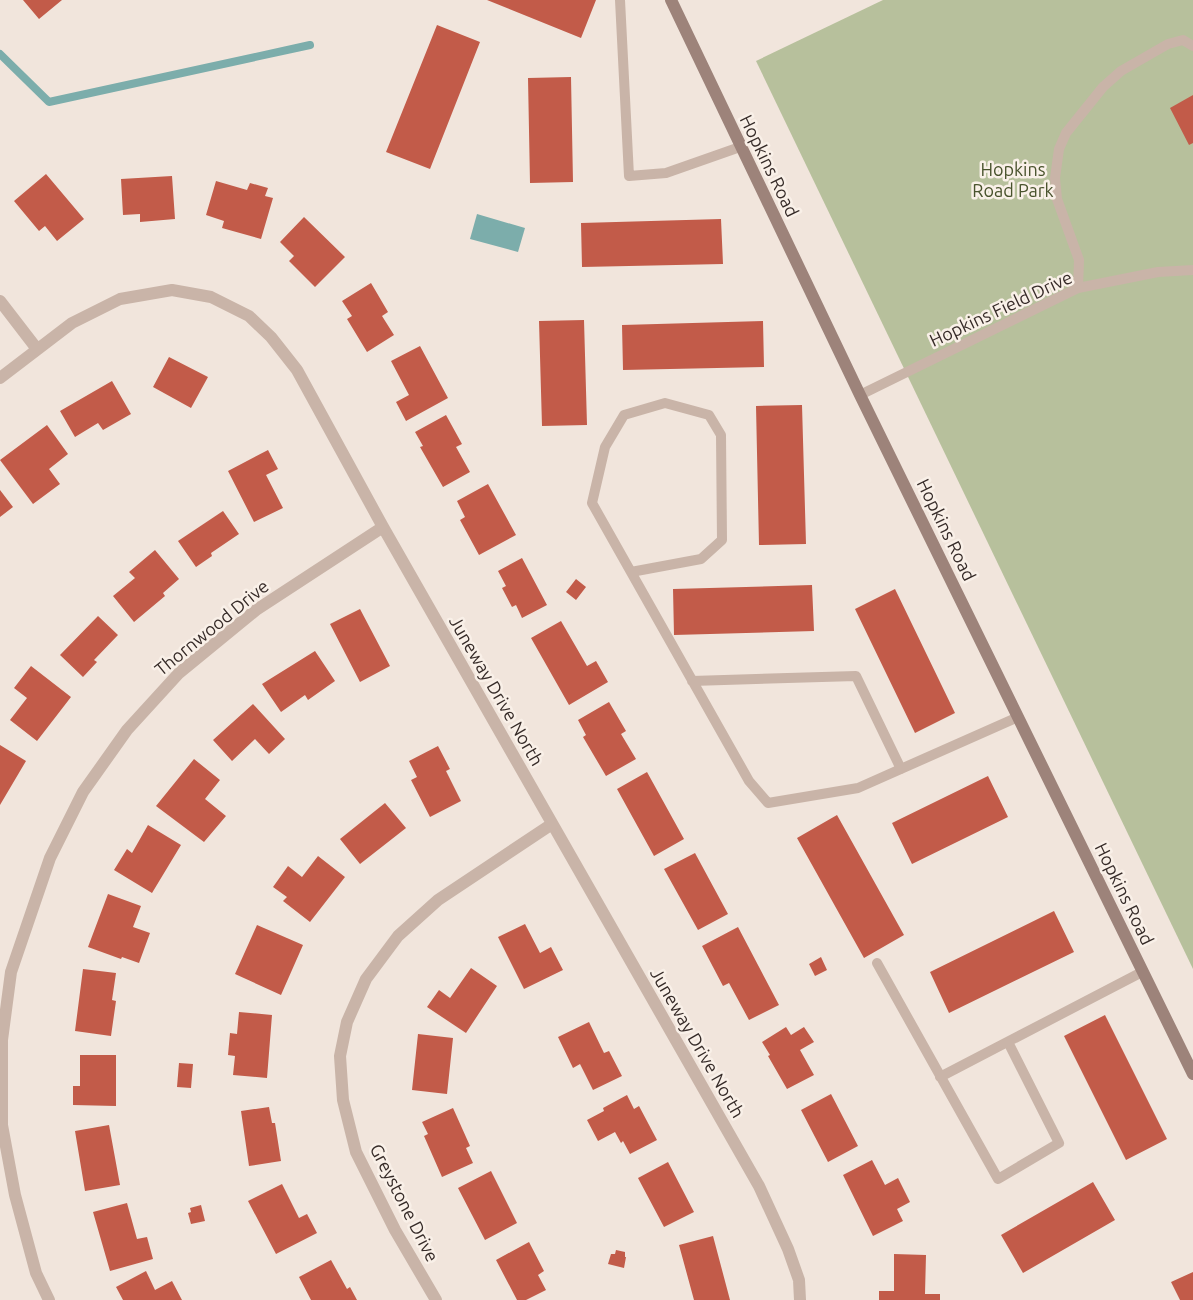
<svg xmlns="http://www.w3.org/2000/svg" width="1193" height="1300" viewBox="0 0 1193 1300" font-family="Ubuntu,sans-serif">
	<style>
		.green { fill: #b7c09c }
		.water { fill: #7cadab }
		.lines { fill: none; stroke-linecap: round; stroke-linejoin: round }
		.stream { stroke: #7cadab; stroke-width: 8 }
		.building { fill: #c25b49 }
		.lane { stroke: #c9b4a8; stroke-width: 10 }
		.street { stroke: #c9b4a8; stroke-width: 12 }
		.secondary { stroke: #9d837a; stroke-width: 12 }
		.labels { text-anchor: middle; stroke-width: 5; stroke-linejoin: round; paint-order: stroke }
		.street-label { font-size: 18px; fill: #362b28; stroke: #f9f0e8 }
		.park-label { font-size: 18px; fill: #49532d; stroke: #f9f0e8 }
	</style>
	<rect width="100%" height="100%" fill="#f1e5dc"/>
	<path class="green" d="M883,0H1193V969L756,61Z"/>
	<path class="water" d="M477,214L525,228L518,252L470,239Z"/>
	<g class="lines">
		<path class="stream" d="M0,54L49,102L310,45"/>
	</g>
	<path class="building" d="M23,0H62L39,19Z
		M487,0H596L581,38Z
		M437,25L480,42L430,169L386,152Z
		M571,77L573,182L530,183L528,78Z
		M1193,95V143L1189,145L1170,108Z
		M46,174L84,219L57,241L45,226L39,231L14,201Z
		M172,176L175,219L140,222V214L123,215L121,179Z
		M216,181L247,190L250,183L268,188L265,196L273,198L261,239L222,228L224,221L206,215Z
		M304,217L345,257L315,287L289,261L294,256L280,242Z
		M721,219L723,264L582,267L581,223Z
		M371,283L388,312L382,316L394,335L367,352L347,319L352,316L342,301Z
		M584,320L587,425L542,426L539,321Z
		M763,321L764,367L623,370L622,325Z
		M420,346L448,398L406,421L396,402L409,395L391,361Z
		M169,357L208,377L191,408L153,387Z
		M112,381L131,414L103,430L98,423L75,437L60,411Z
		M802,405L806,544L759,545L756,406Z
		M446,415L462,444L456,447L470,472L443,487L420,447L423,446L415,432Z
		M47,425L68,454L49,469L60,484L33,504L0,460Z
		M268,450L278,469L266,475L283,508L254,522L228,471Z
		M488,484L516,535L479,555L460,520L465,517L457,501Z
		M0,490L13,507L0,517Z
		M223,511L239,534L211,553L212,556L196,567L178,541Z
		M155,550L179,579L163,593L165,596L134,622L113,596L135,578L129,572Z
		M522,558L547,605L522,618L516,605L512,607L502,588L506,586L498,571Z
		M576,579L586,587L576,600L566,592Z
		M812,585L814,631L674,635L673,589Z
		M895,589L955,713L915,733L855,609Z
		M360,609L390,666L360,682L330,624Z
		M98,616L118,635L94,660L97,662L83,677L60,655Z
		M561,621L587,666L596,661L608,682L569,705L531,638Z
		M315,651L335,681L308,700L305,695L281,712L262,684Z
		M31,666L71,697L37,741L10,720L27,698L14,688Z
		M609,702L626,731L621,734L636,759L606,776L583,737L586,735L578,720Z
		M253,704L285,739L269,754L255,739L232,761L213,740Z
		M0,745L26,761L0,805Z
		M438,746L450,769L446,771L461,801L430,817L411,780L417,777L409,761Z
		M194,759L220,780L205,799L226,816L204,842L156,806Z
		M647,772L684,839L654,856L617,789Z
		M988,776L1008,817L912,864L892,823Z
		M385,803L406,828L360,864L340,839Z
		M837,815L904,935L864,958L797,838Z
		M148,825L181,845L152,893L114,870L127,849L132,853Z
		M695,853L728,914L698,930L664,869Z
		M318,856L345,877L310,922L283,901L287,897L273,887L288,866L302,877Z
		M108,894L141,906L133,927L150,933L139,963L122,957L121,959L88,947Z
		M1054,911L1074,952L949,1013L930,972Z
		M525,924L540,953L551,947L563,970L524,989L498,937Z
		M257,925L303,945L281,995L235,974Z
		M738,927L779,1005L749,1020L729,983L723,986L702,946Z
		M821,957L827,970L815,976L809,964Z
		M471,968L497,986L466,1033L427,1007L439,990L450,998Z
		M83,969L116,973L112,1000L116,1001L111,1036L75,1031Z
		M239,1012L272,1015L267,1078L233,1075L235,1056L228,1055L230,1033L237,1034Z
		M1105,1015L1167,1139L1126,1160L1064,1036Z
		M589,1022L604,1053L609,1051L622,1076L593,1090L580,1064L573,1068L558,1037Z
		M786,1027L791,1035L804,1027L814,1042L800,1050L814,1075L787,1089L768,1056L770,1055L762,1042Z
		M418,1034L453,1038L447,1094L412,1090Z
		M80,1055H116V1106L73,1105V1086H80Z
		M179,1063L193,1064L191,1088L177,1087Z
		M831,1094L858,1146L828,1162L801,1110Z
		M627,1095L634,1109L639,1106L657,1140L630,1154L623,1141L621,1143L615,1132L598,1141L587,1120L604,1111L603,1108Z
		M269,1107L272,1123H275L281,1161L249,1166L241,1111Z
		M453,1108L470,1146L466,1148L473,1163L442,1177L424,1136L428,1134L422,1122Z
		M109,1125L120,1185L85,1191L75,1131Z
		M872,1160L885,1185L898,1178L910,1202L897,1209L903,1221L873,1236L843,1175Z
		M668,1162L694,1212L664,1227L638,1178Z
		M491,1171L517,1223L485,1240L458,1188Z
		M1093,1182L1115,1220L1023,1273L1001,1235Z
		M282,1184L299,1218L307,1214L317,1233L276,1254L248,1201Z
		M127,1203L137,1239L147,1237L153,1259L110,1271L93,1212Z
		M201,1205L205,1221L191,1224L188,1213L191,1212L190,1208Z
		M713,1236L730,1300H694L679,1245Z
		M529,1242L544,1271L538,1275L546,1290L526,1300H517L496,1260Z
		M616,1250L625,1252V1257H626L624,1268L608,1264L611,1254H615Z
		M894,1254L926,1255L925,1294H940V1300H879V1291H894Z
		M331,1260L347,1289L350,1287L357,1300H311L299,1277Z
		M146,1271L155,1290L172,1281L182,1300H123L116,1287Z
		M1193,1272V1300H1180L1171,1282Z"/>
	<g class="lines">
		<path class="lane" d="M620,0L629,176L666,173L740,147
			M1078,288L1079,260L1057,199L1055,178L1059,149L1066,133L1103,87L1121,71L1168,44L1183,40L1193,46
			M860,395L1078,288L1158,272L1193,270
			M631,572L701,559L722,540L721,435L709,415L665,403L624,415L605,447L592,503L749,781L768,803L858,788L1018,717
			M692,681L856,676L901,769
			M877,963L998,1179L1059,1143L1008,1042
			M940,1077L1142,972"/>
		<path class="street" d="M0,301L37,349
			M0,378L72,323L120,299L172,290L211,297L249,316L271,337L297,370L383,527L759,1186L788,1249L799,1280L800,1300
			M49,1300L36,1273L15,1195L2,1125V1040L11,972L50,858L83,792L127,730L179,673L256,610L383,527
			M436,1300L395,1230L356,1152L343,1100L340,1056L347,1022L366,979L398,936L438,900L552,824"/>
		<path class="secondary" d="M671,0L860,395L1193,1074"/>
	</g>
	<g class="labels">
		<g class="street-label">
			<text transform="translate(769 166) rotate(64)" y="6">Hopkins Road</text>
			<text transform="translate(1001 309) rotate(-25)" y="6">Hopkins Field Drive</text>
			<text transform="translate(946 530) rotate(64)" y="6">Hopkins Road</text>
			<text transform="translate(212 628) rotate(-39)" y="6">Thornwood Drive</text>
			<text transform="translate(496 691) rotate(60)" y="6">Juneway Drive North</text>
			<text transform="translate(1124 894) rotate(64)" y="6">Hopkins Road</text>
			<text transform="translate(697 1043) rotate(60)" y="6">Juneway Drive North</text>
			<text transform="translate(404 1203) rotate(63)" y="6">Greystone Drive</text>
		</g>
		<g class="park-label">
			<text x="1013" y="176">Hopkins<tspan x="1013" dy="21">Road Park</tspan></text>
		</g>
	</g>
</svg>
